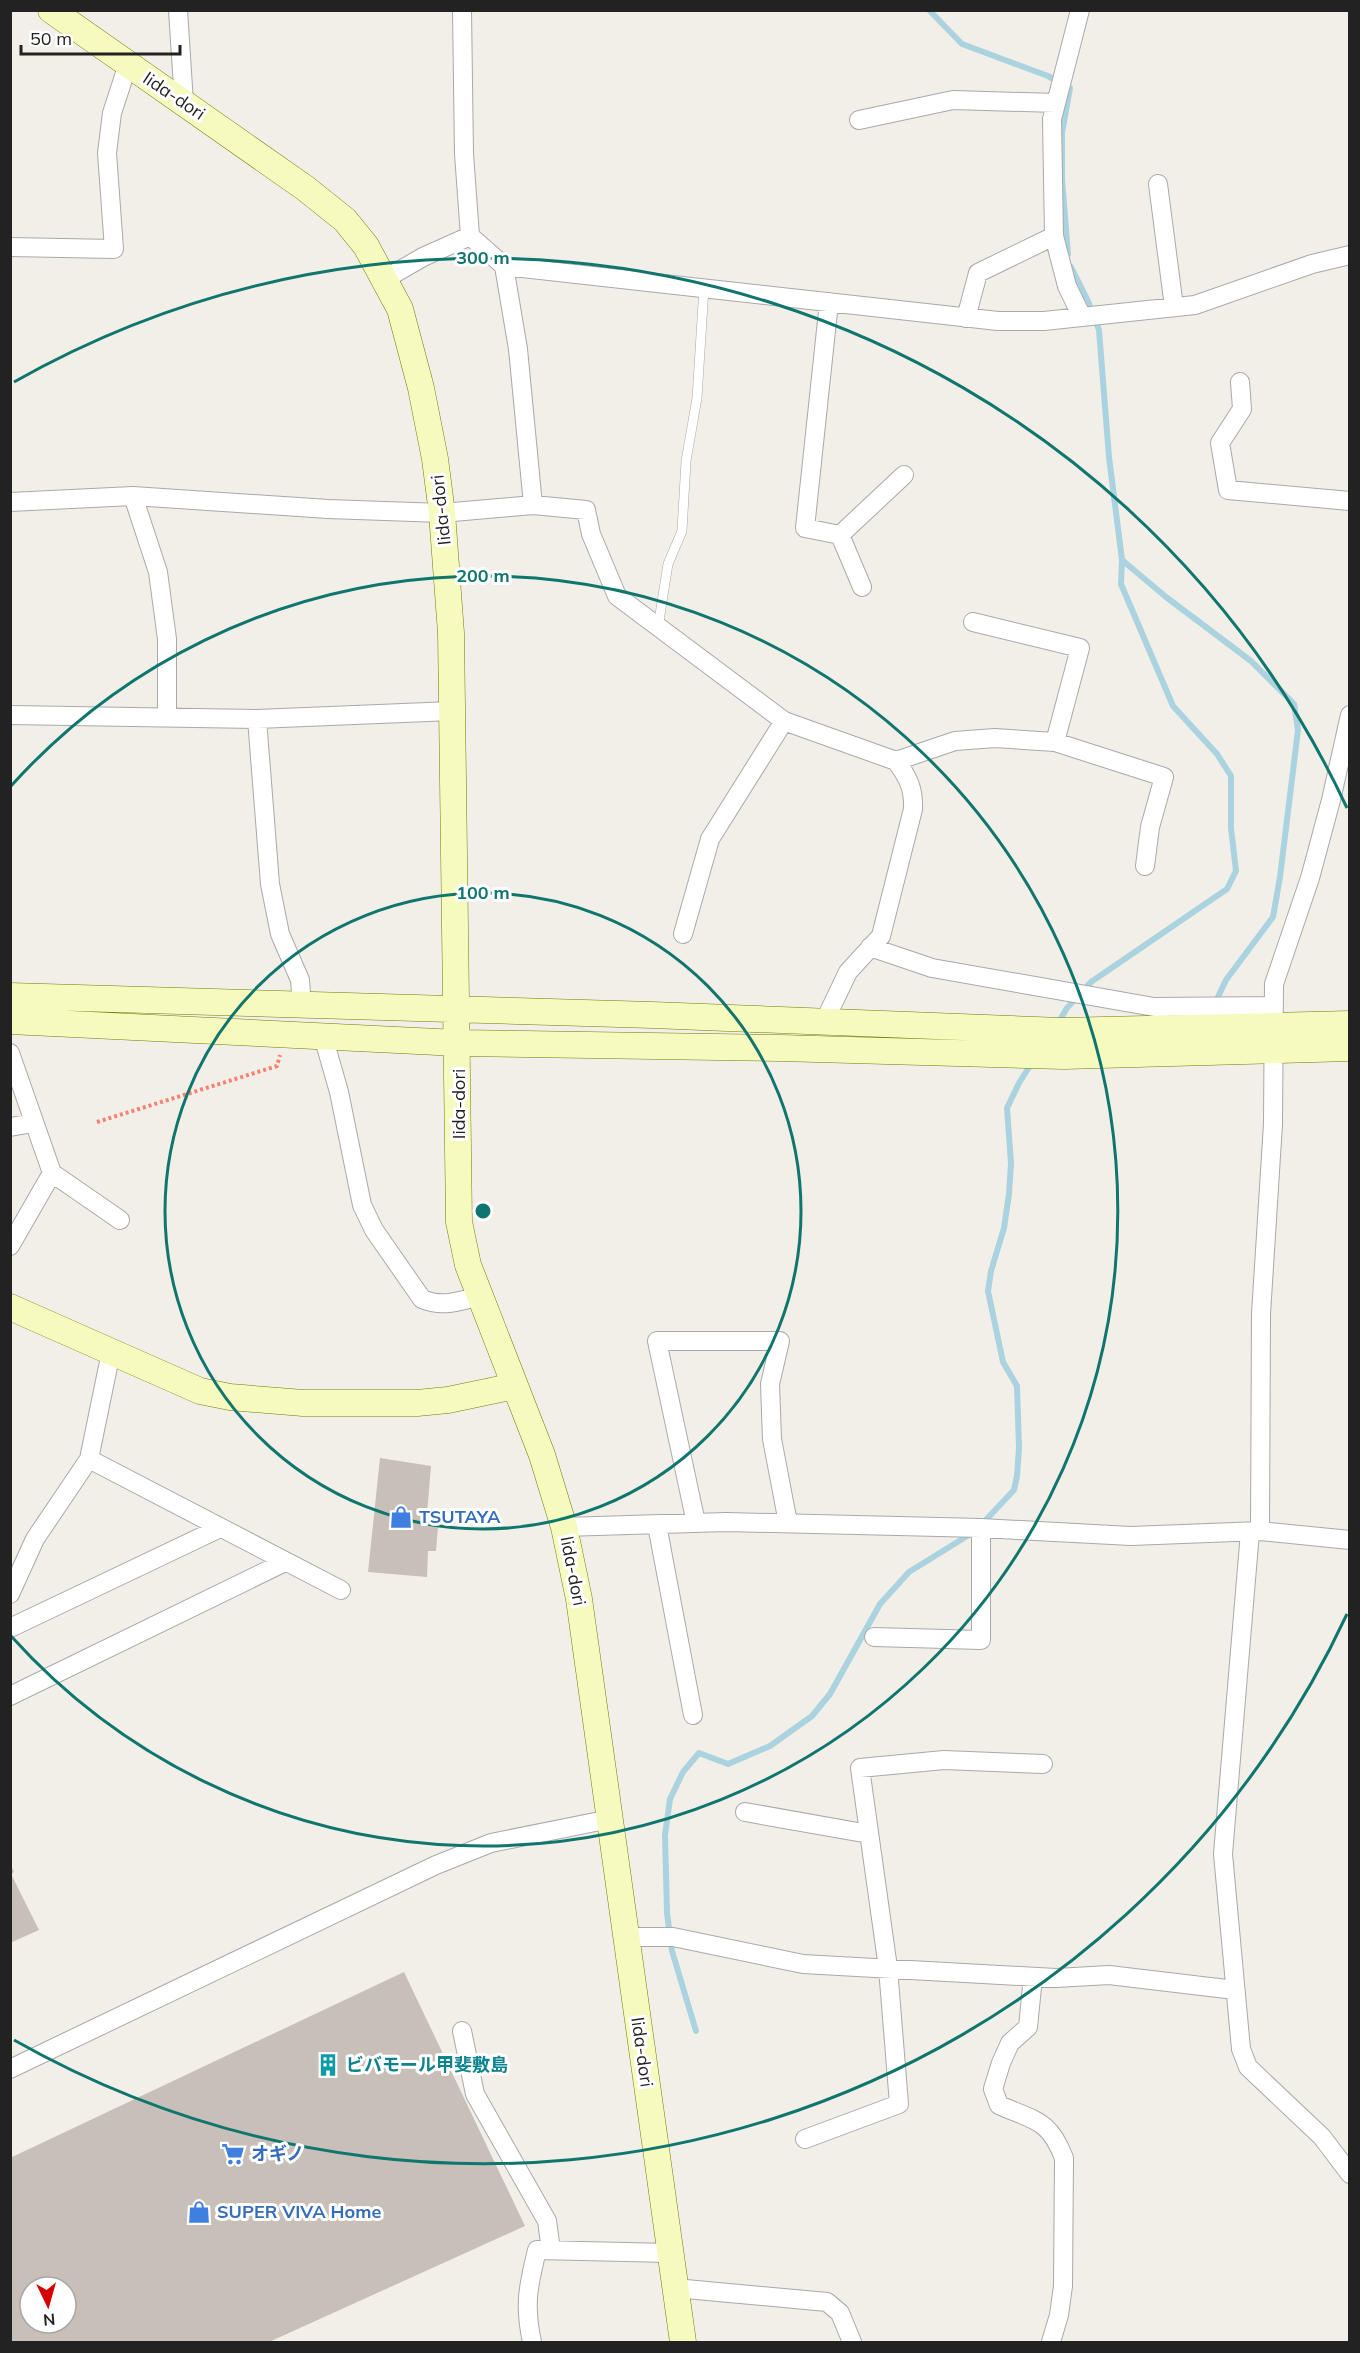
<svg xmlns="http://www.w3.org/2000/svg" width="1360" height="2353" viewBox="0 0 1360 2353" font-family="Mulish,'Noto Sans JP',sans-serif">
	<style>
		.lines { fill: none; stroke-linecap: round; stroke-linejoin: round }
		.stream { stroke: #aad3df; stroke-width: 6 }
		.building { fill: #c7bfb8; fill-rule: evenodd }
		.lane-casing { stroke: #a9a9a9; stroke-width: 10 }
		.street-casing { stroke: #a9a9a9; stroke-width: 20 }
		.secondary-casing { stroke: #707d05; stroke-width: 27 }
		.path { stroke: #fa8072; stroke-width: 4; stroke-dasharray: 3 3; stroke-linecap: butt }
		.lane { stroke: #fff; stroke-width: 9 }
		.street { stroke: #fff; stroke-width: 18 }
		.secondary { stroke: #f7fabf; stroke-width: 26 }
		.ring { fill: none; stroke: #0f766e; stroke-width: 3 }
		.labels { text-anchor: middle; stroke-width: 6; stroke-linejoin: round; paint-order: stroke }
		.street-label { font-size: 18px; fill: #222; stroke: #fff }
		.shop-label { font-size: 18px; font-weight: bold; fill: #366cbe; stroke: #fff; text-anchor: start }
		.culture-label { font-size: 18px; font-weight: bold; fill: #0d838f; stroke: #fff; text-anchor: start }
		.centre { fill: #0f766e; stroke: #fff; stroke-width: 3 }
		.ring-label { font-size: 18px; text-anchor: middle; font-weight: bold; fill: #0f766e; stroke: #fff; stroke-width: 6; stroke-linejoin: round; paint-order: stroke }
	</style>
	<rect width="100%" height="100%" fill="#f2efe9"/>
	<g class="lines">
		<path class="stream" d="M929,10L962,44L1048,76L1070,88L1062,133V179L1068,254
			M1122,560L1166,597L1251,661L1294,704L1298,730L1280,877L1273,917L1226,980L1217,999
			M1057,1025L1067,1008L1091,982L1227,889L1236,871L1231,828V776L1217,754L1173,706L1121,584L1122,560L1109,457L1099,330L1088,301L1071,267
			M982,1524L1014,1490L1017,1476L1019,1448L1017,1386L1003,1362L988,1291L991,1271L1004,1228L1009,1194L1011,1163L1007,1108L1019,1083L1033,1061
			M696,2031L672,1951L667,1913L665,1835L670,1799L683,1772L699,1753L728,1764L770,1746L812,1716L830,1694L880,1604L909,1572L972,1533"/>
	</g>
	<path class="building" d="M380,1458L431,1466L427,1514L439,1515L436,1551H428L427,1577L368,1572Z
		M10,1864L14,1872L11,1874L39,1930L10,1943Z
		M404,1972L525,2226L269,2342H10V2158ZM30,2287H66V2323H30Z"/>
	<g class="lines">
		<g class="lane-casing">
			<path id="lane" d="M658,627L668,564L682,531L686,461L697,398L704,288"/>
		</g>
		<g class="street-casing">
			<path id="street" d="M178,10L184,103
				M462,10L464,154L470,236L504,266L998,321H1044L1195,305L1312,264L1350,255
				M1080,10L1052,119L1054,236L1067,286L1082,317
				M859,120L953,100L1056,103
				M1158,184L1174,307
				M10,247L114,249L107,153L112,113L128,64
				M504,266L518,349L533,505L586,510L591,534L617,596L784,721L896,761C908,777 914,789 913,809L881,936L848,972L826,1018L827,1023
				M385,279L423,257L470,236
				M829,302L805,528L840,535L862,587
				M966,318L978,273L1054,236
				M1240,382L1242,409L1220,443L1228,490L1350,501
				M133,496L158,572L167,639V718
				M10,502L133,496L328,509L442,513L533,505
				M840,535L904,475
				M973,622L1080,648L1055,742
				M10,715L257,719L452,711
				M257,719L270,884L280,934L300,980L302,1005
				M896,761L955,741L995,738L1055,742L1164,777L1150,827L1145,866
				M683,934L710,839L784,721
				M870,947L932,968L1154,1007L1274,1006
				M323,1036L339,1092L362,1205L374,1230L422,1299C443,1308 459,1301 480,1296
				M10,1053L52,1173L10,1246
				M10,1127L33,1123
				M52,1173L120,1220
				M89,1459L341,1590
				M696,1523L657,1341H780L770,1384L772,1439L788,1523
				M657,1525L693,1715
				M564,1527L726,1522L981,1528L1131,1536L1260,1531L1350,1540
				M1260,1531L1261,1314L1273,1124L1274,984L1310,878L1331,800L1350,715
				M1250,1532L1223,1854L1241,2049L1248,2067L1322,2137L1350,2174
				M10,1594L35,1539L89,1459L111,1352
				M10,1628L220,1528
				M874,1637L981,1640V1528
				M10,1696L285,1562
				M745,1812L869,1834
				M626,1937H673L803,1964L1056,1978L1109,1975L1235,1990
				M1033,1977L1028,2027L1010,2043L1001,2063L993,2089L999,2105C1035,2121 1049,2119 1064,2158L1063,2286L1059,2315L1051,2342
				M462,2031L475,2094L547,2221L551,2250
				M10,2069L436,1865L491,1843L610,1819
				M805,2139L899,2104L888,1968L860,1768L944,1760L1043,1764
				M675,2288L827,2302L840,2313L852,2342
				M532,2342C524,2305 528,2287 537,2250L670,2253"/>
		</g>
		<g class="secondary-casing">
			<path id="secondary" d="M51,10L305,188L345,220L366,246L400,309L421,388L435,459L442,513L451,633L459,1222L468,1265L542,1455L564,1527L579,1599L683,2342
				M10,996L652,1015L1061,1031L1350,1024
				M10,1021L458,1043L780,1048L1064,1056L1350,1048
				M10,1307L200,1391L230,1397L303,1403H417L448,1400L515,1386"/>
		</g>
		<path class="path" d="M97,1122L277,1066L280,1055"/>
		<use href="#lane" class="lane"/>
		<use href="#street" class="street"/>
		<use href="#secondary" class="secondary"/>
	</g>
	<g class="ring">
		<circle cx="483" cy="1211" r="318"/>
		<path d="M11 786A635 635 0 1 1 11 1636"/>
		<path d="M1347 1614A953 953 0 0 1 14 2040M14 382A953 953 0 0 1 1347 808"/>
	</g>
	<defs>
		<g id="shop-bare" transform="scale(1.8)"><path d="M-5-2.5h2.3a2.7 3.5 0 0 1 5.4 0H5L5.5 6h-11ZM-1.5-2.5h3a1.5 2.3 0 0 0-3 0Z" fill="#3f7fe0" stroke="#fff" stroke-width="2.5" paint-order="stroke"/></g>
		<g id="building-bare" transform="scale(1.8)"><path d="M-4-6H4V6H1V3H-1V6H-4ZM-2.5-4.3h1.7v1.8h-1.7ZM.8-4.3h1.7v1.8H.8ZM-2.5-1h1.7V.8h-1.7ZM.8-1h1.7V.8H.8Z" fill="#0f9aa8" stroke="#fff" stroke-width="2.5" paint-order="stroke"/></g>
		<g id="supermarket-bare" transform="scale(1.8)"><path d="M-6-5.5h2.5l.6 2H6L4.5 2H-2.5L-4.4-4H-6ZM-1.5 3.2a1.3 1.3 0 1 0 .1 0ZM3 3.2a1.3 1.3 0 1 0 .1 0Z" fill="#3f7fe0" stroke="#fff" stroke-width="2.5" paint-order="stroke"/></g>
	</defs>
	<g fill-rule="evenodd">
		<use href="#shop-bare" x="401" y="1517"/>
		<use href="#building-bare" x="328" y="2065"/>
		<use href="#supermarket-bare" x="233" y="2154"/>
		<use href="#shop-bare" x="199" y="2212"/>
	</g>
	<g class="labels">
		<g class="street-label">
			<text transform="translate(174 96) rotate(34)" y="6">Iida-dori</text>
			<text transform="translate(441 510) rotate(-96)" y="6">Iida-dori</text>
			<text transform="translate(459 1104) rotate(-90)" y="6">Iida-dori</text>
			<text transform="translate(573 1571) rotate(79)" y="6">Iida-dori</text>
			<text transform="translate(642 2052) rotate(82)" y="6">Iida-dori</text>
		</g>
		<g class="shop-label">
			<text x="419" y="1523">TSUTAYA</text>
			<text x="251" y="2160">オギノ</text>
			<text x="217" y="2218">SUPER VIVA Home</text>
		</g>
		<g class="culture-label">
			<text x="346" y="2071">ビバモール甲斐敷島</text>
		</g>
	</g>
	<circle cx="483" cy="1211" r="9" class="centre"/>
	<g class="ring-label">
		<text x="483" y="264">300 m</text>
		<text x="483" y="582">200 m</text>
		<text x="483" y="899">100 m</text>
	</g>
	<rect width="1360" height="2353" fill="none" stroke="#222222" stroke-width="24"/>
	<g transform="translate(48 2305) rotate(175)"><circle r="28" fill="#ffffff" stroke="#a7a7a7" stroke-width="1.5"/>
	<path d="M0-4.5L10 22L0 15L-10 22Z" fill="#d40000"/>
	<text y="-9" font-size="16" font-weight="bold" text-anchor="middle" fill="#222222">N</text>
	</g>
	<path d="M21 45v9h159v-9" fill="none" stroke="#222222" stroke-width="3"/>
	<text x="30" y="45" font-size="18" fill="#222222" stroke="#ffffff" stroke-width="4.5" paint-order="stroke">50 m</text>
</svg>
